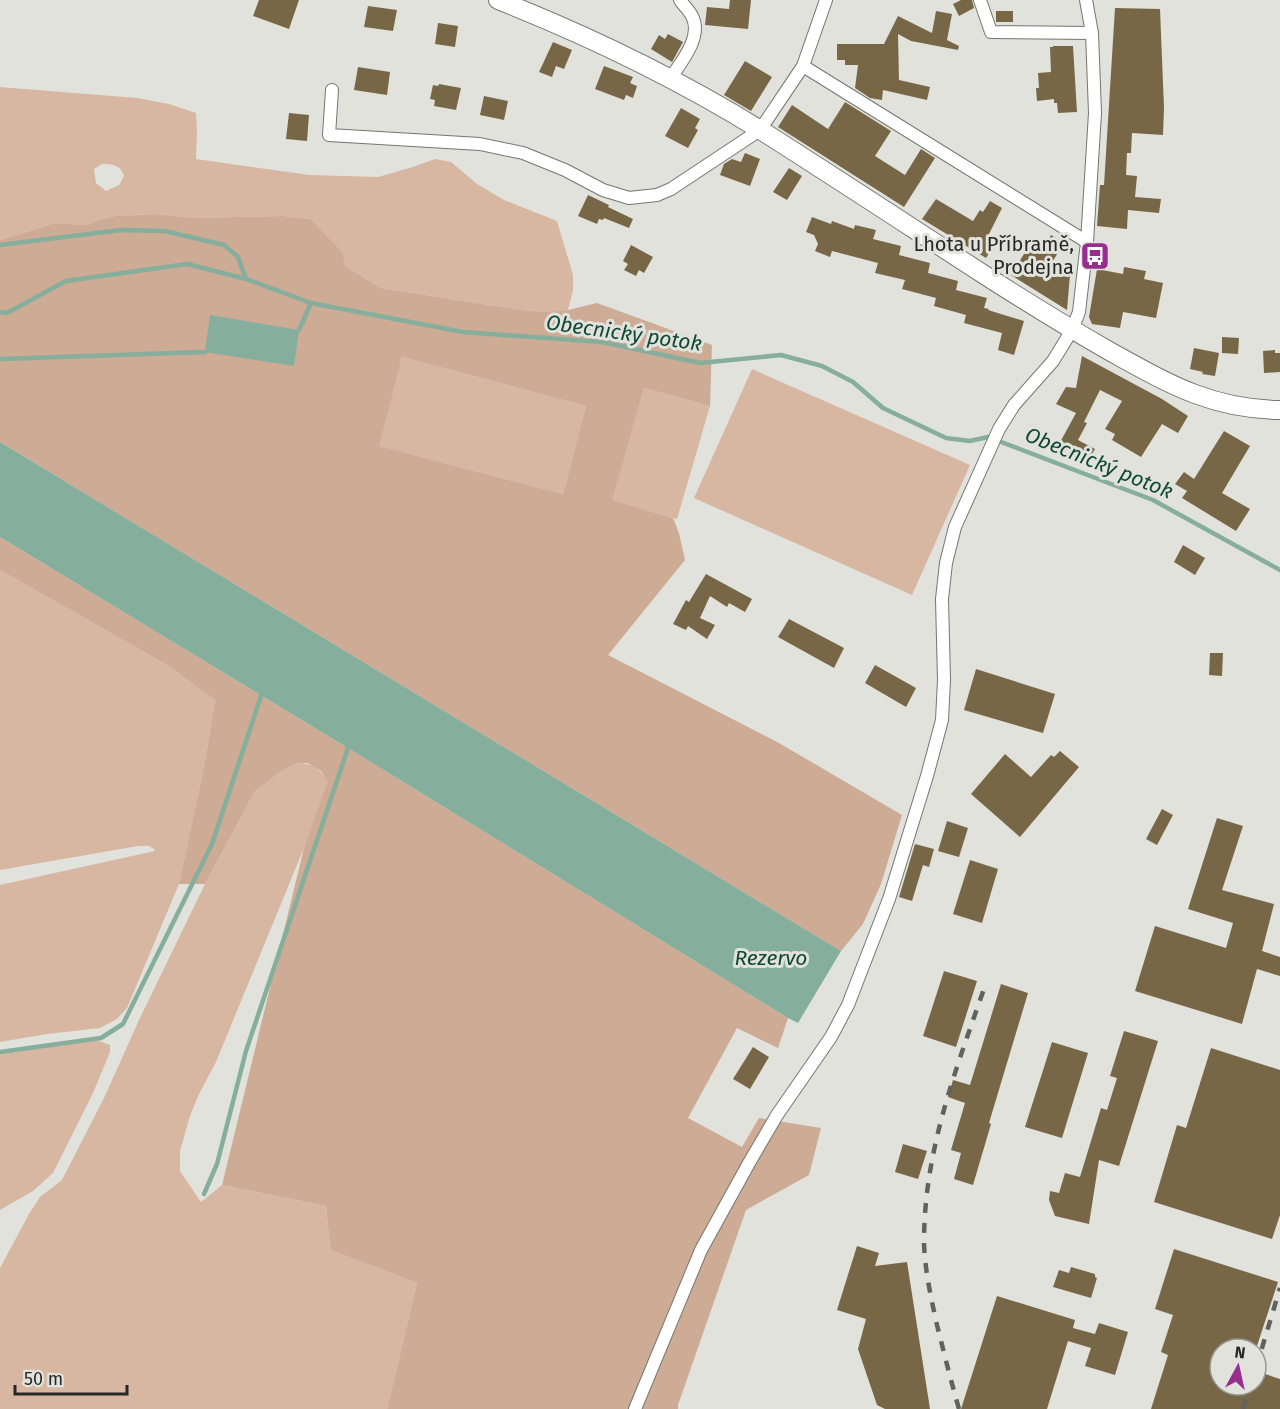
<svg xmlns="http://www.w3.org/2000/svg" width="1280" height="1409" viewBox="0 0 1280 1409" font-family="'Fira Sans',sans-serif">
	<style>
		.green { fill: #d7b7a2; fill-rule: evenodd }
		.forest { fill: #cdab94; fill-rule: evenodd }
		.water { fill: #85ae9d }
		.lines { fill: none; stroke-linecap: round; stroke-linejoin: round }
		.stream { stroke: #85ae9d; stroke-width: 4.5 }
		.building { fill: #786747 }
		.street-casing { stroke: #757670; stroke-width: 14 }
		.secondary-casing { stroke: #757670; stroke-width: 20 }
		.street { stroke: #fff; stroke-width: 12 }
		.secondary { stroke: #fff; stroke-width: 18 }
		.rail { stroke: #61615e; stroke-width: 4.5; stroke-dasharray: 10 10; stroke-linecap: butt }
		.labels { text-anchor: middle; stroke-width: 6; stroke-linejoin: round; paint-order: stroke }
		.poi-label { font-size: 20px; fill: #272725; stroke: #e2e2dc; text-anchor: end }
		.water-label { font-size: 21px; font-style: italic; fill: #0f4836; stroke: #e2e2dc }
	</style>
	<rect width="100%" height="100%" fill="#e2e2dc"/>
	<path class="green" d="M0,87L137,98L169,104L196,113L197,132L196,159L310,175L378,177L413,167L435,159L451,162L477,184L504,200L557,221L573,275V290L568,310L545,312L521,310L381,288L345,266L310,219L283,216L196,218L155,214L115,216L96,221L86,225L55,223L0,240ZM102,164C112,164 121,165 124,176L119,185L106,191L96,183L94,169Z
		M402,357L586,406L563,494L378,446Z
		M752,369L970,465L912,595L694,498Z
		M644,388L710,406L677,519L611,500Z
		M0,570L167,665L215,700L205,761L179,884L127,1008L117,1019L100,1028L47,1034L0,1042V885L155,851L154,849L149,846H138L0,870Z
		M297,763C313,763 319,769 329,781L304,848L216,1062L199,1094L190,1116L180,1151V1171L201,1202L222,1185L326,1206L330,1247L333,1251L417,1283L387,1409H0V1268L29,1214L40,1197L62,1180L104,1098L139,1020L205,884L255,791L282,771Z
		M86,1040L99,1041L110,1045V1052L93,1093L53,1173L33,1191L0,1210V1052Z"/>
	<path class="forest" d="M155,214L196,218L283,216L310,219L342,252L345,266L381,288L521,310L545,312L568,310L597,303L712,345L710,406L644,388L612,500L673,518L679,533L685,560L608,655L779,743L902,815L881,884L863,924L841,951L0,442V240L55,223L86,225L96,221L115,216ZM402,357L586,406L563,494L379,446Z
		M0,537L348,748L788,1018L778,1048L737,1028L688,1118L742,1147L759,1118L821,1128L809,1175L746,1210L678,1405V1409H387L417,1283L333,1251L330,1247L326,1206L222,1185L304,848L328,781L321,771L307,763H297L282,771L255,791L205,884H179L205,761L215,700L167,665L0,570Z"/>
	<path class="water" d="M210,315L299,330L294,366L205,352Z
		M0,442L841,951L798,1023L788,1018L348,748L0,537Z"/>
	<g class="lines">
		<path class="stream" d="M0,245L121,230L165,231L224,245L238,257L246,279
			M0,312L7,313L66,281L187,264L246,279L311,303L463,332L602,342L700,363L781,355L822,366L853,382L883,408L946,438L970,441L988,437L1153,500L1280,570
			M299,330L311,303
			M0,359L205,352
			M0,1052L101,1038L123,1024L212,844L261,696V692
			M204,1194L217,1164L246,1051L348,748L347,743"/>
	</g>
	<path class="building" d="M259,0H299L289,29L253,16Z
		M730,0H751L748,29L705,25L707,7L729,9Z
		M961,0H972L974,8L959,16L953,4Z
		M368,6L397,10L393,31L364,27Z
		M1115,8L1160,9L1164,108L1163,135L1132,133L1131,153H1127L1126,175L1137,176L1135,197L1161,199L1159,213L1128,210L1127,229L1097,226L1100,185H1104Z
		M936,11L952,14L947,40L959,46L958,50L911,41L898,34L899,80L930,87L927,100L883,90L882,100L870,98L855,88L858,65H845V60H837V44H884L898,16L932,33Z
		M996,11H1013V22H996Z
		M438,23L458,26L455,47L435,44Z
		M668,34L683,42L672,62L651,49L659,35L665,39Z
		M553,42L572,50L564,69L556,66L552,77L539,72Z
		M1053,46H1073L1077,112L1058,113L1057,103H1054V99L1037,101L1036,88H1039L1038,73L1051,72L1050,47H1053Z
		M745,61L772,77L751,111L724,95Z
		M604,66L633,77L630,83L637,86L633,98L626,95L624,100L595,89Z
		M358,67L390,72L387,95L354,90Z
		M439,84L461,88L456,110L434,106L435,100L430,99L433,85L438,86Z
		M484,96L508,101L504,120L480,115Z
		M845,102L891,131L875,156L905,175L921,149L935,158L904,207L778,127L792,105L828,129Z
		M681,108L700,119L695,128L698,130L688,148L665,136Z
		M289,113L309,115L307,141L286,139Z
		M745,153L760,159L750,186L720,175L724,164L732,159L741,162Z
		M789,168L802,176L787,200L773,192Z
		M588,195L609,205L608,207L633,219L629,228L604,218L603,220L599,219L597,224L578,216Z
		M936,199L973,221L980,210L983,212L990,201L1002,208L988,236L997,241L986,258L922,219Z
		M812,217L831,224L832,221L854,229L855,225L876,230L873,239L901,246L899,255L930,263L928,273L958,281L956,290L987,298L984,308L989,309L988,310L1024,321L1014,355L998,350L1002,333L964,323L966,315L934,306L936,298L902,289L905,280L875,273L878,263L832,251L830,257L815,251L818,244L814,235L806,232Z
		M1051,235L1064,243L1051,264L1070,275L1067,310L1011,275L1032,241L1044,248Z
		M631,245L653,257L644,273L639,270L636,276L624,270L628,264L623,261Z
		M1124,267L1146,271L1144,279L1163,283L1156,318L1123,312L1120,328L1092,324L1089,317L1097,269L1123,274Z
		M1222,337L1239,338L1238,354L1222,353Z
		M1194,348L1219,353L1215,376L1202,374L1203,372L1190,369Z
		M1275,350V353H1280V372L1264,373L1263,351Z
		M1082,356L1162,399L1188,416L1178,433L1162,424L1141,457L1112,440L1115,434L1105,429L1122,401L1100,390L1084,422L1087,423L1078,440L1095,449L1088,461L1058,446L1076,413L1056,404L1066,387L1076,388Z
		M1224,431L1250,446L1222,493L1250,509L1236,531L1182,498L1187,491L1175,484L1184,472L1194,479Z
		M1183,545L1205,558L1195,575L1174,562Z
		M706,574L752,599L745,612L729,603L727,607L710,596L700,618L715,625L707,639L688,626L686,630L673,624L686,600L689,602Z
		M789,619L844,648L834,668L778,637Z
		M1210,653H1223L1222,676L1209,675Z
		M875,665L916,688L906,707L865,683Z
		M976,669L1055,694L1043,733L964,710Z
		M1060,751L1079,767L1020,837L971,794L1005,754L1031,777L1051,755L1054,757Z
		M1162,809L1173,815L1157,845L1146,839Z
		M1217,818L1243,826L1222,890L1274,904L1262,951L1280,957V976L1257,969L1242,1024L1135,991L1155,926L1226,948L1233,923L1188,909Z
		M947,821L968,828L959,857L938,851Z
		M915,844L934,849L929,867L923,865L912,901L899,897Z
		M970,860L998,869L982,923L953,914Z
		M944,971L977,981L956,1047L923,1036Z
		M1001,984L1028,993L989,1123L991,1124L973,1185L954,1179L961,1153L951,1150L965,1103L948,1097L953,1080L970,1085Z
		M1124,1031L1158,1041L1119,1166L1099,1160L1089,1224L1055,1216L1049,1200L1050,1191L1059,1193L1065,1173L1080,1177L1101,1108L1107,1110L1117,1078L1110,1076Z
		M1052,1042L1088,1053L1062,1138L1025,1127Z
		M753,1047L769,1057L750,1089L733,1079Z
		M1211,1048L1280,1070V1215L1272,1239L1154,1202L1177,1125L1186,1128Z
		M903,1144L927,1151L918,1179L895,1172Z
		M857,1246L879,1253L875,1266L907,1262L930,1409H885L877,1405L858,1349L866,1319L837,1310Z
		M1174,1249L1278,1282L1256,1349H1220V1385H1256V1371L1280,1379V1409H1151L1168,1355L1161,1352L1173,1315L1155,1309Z
		M1071,1267L1095,1274V1277L1097,1278L1091,1298L1053,1287L1059,1270L1069,1273Z
		M997,1296L1075,1320L1073,1328L1095,1334L1099,1323L1128,1332L1115,1375L1085,1366L1091,1348L1068,1341L1047,1409H961Z"/>
	<g class="lines">
		<g class="street-casing">
			<path id="street" d="M980,0L991,32L1092,33
				M803,66L1087,242
				M670,79C681,62 703,37 692,16C689,10 683,5 680,0
				M332,90L329,135L480,144L523,153L565,170L603,190L629,198L657,195L671,189L760,130L803,66L826,0
				M635,1409L701,1250L749,1163L777,1115L831,1037L848,1005L889,899L927,776L942,720L944,680L942,599L946,563L955,527L999,429L1014,405L1053,361L1072,330L1079,312L1087,242L1095,113L1092,33L1086,0"/>
		</g>
		<g class="secondary-casing">
			<path id="secondary" d="M498,0C589,36 678,79 762,131C836,178 909,226 983,274C1025,301 1067,327 1111,352C1169,384 1211,409 1280,410"/>
		</g>
		<use href="#street" class="street"/>
		<use href="#secondary" class="secondary"/>
		<path class="rail" d="M1256,1368L1280,1288
			M959,1409C951,1381 944,1353 937,1325C931,1298 925,1271 924,1243C924,1151 955,1072 985,986
			M1243,1409L1251,1385"/>
	</g>
	<defs>
		<g id="bus-square" transform="scale(1.5)"><rect x="-9" y="-9" width="18" height="18" rx="4" fill="#972d8f" stroke="#e2e2dc"/><path d="M-5-6H5V4H4V6H2V4H-2V6H-4V4H-5ZM-3.5-4V0h7V-4ZM-3.5 1.2v1.5H-2V1.2ZM2 1.2v1.5H3.5V1.2Z" fill="#fff"/></g>
	</defs>
	<g fill-rule="evenodd">
		<use href="#bus-square" x="1095" y="256"/>
	</g>
	<g class="labels">
		<g class="poi-label">
			<text x="1074" y="251">Lhota u Příbramě,<tspan x="1074" dy="23">Prodejna</tspan></text>
		</g>
		<g class="water-label">
			<text transform="translate(624 333) rotate(8)" y="7">Obecnický potok</text>
			<text transform="translate(1099 463) rotate(22)" y="7">Obecnický potok</text>
			<text x="771" y="965">Rezervo</text>
		</g>
	</g>
	<g transform="translate(1238 1367) rotate(8)"><circle r="28" fill="#e2e2dc" stroke="#979793" stroke-width="1.5"/>
	<path d="M0-4.5L10 22L0 15L-10 22Z" fill="#972d8f"/>
	<text y="-9" font-size="16" font-weight="bold" text-anchor="middle" fill="#272725">N</text>
	</g>
	<path d="M15 1385v9h112v-9" fill="none" stroke="#272725" stroke-width="3"/>
	<text x="24" y="1385" font-size="18" fill="#272725" stroke="#e2e2dc" stroke-width="4.5" paint-order="stroke">50 m</text>
</svg>
